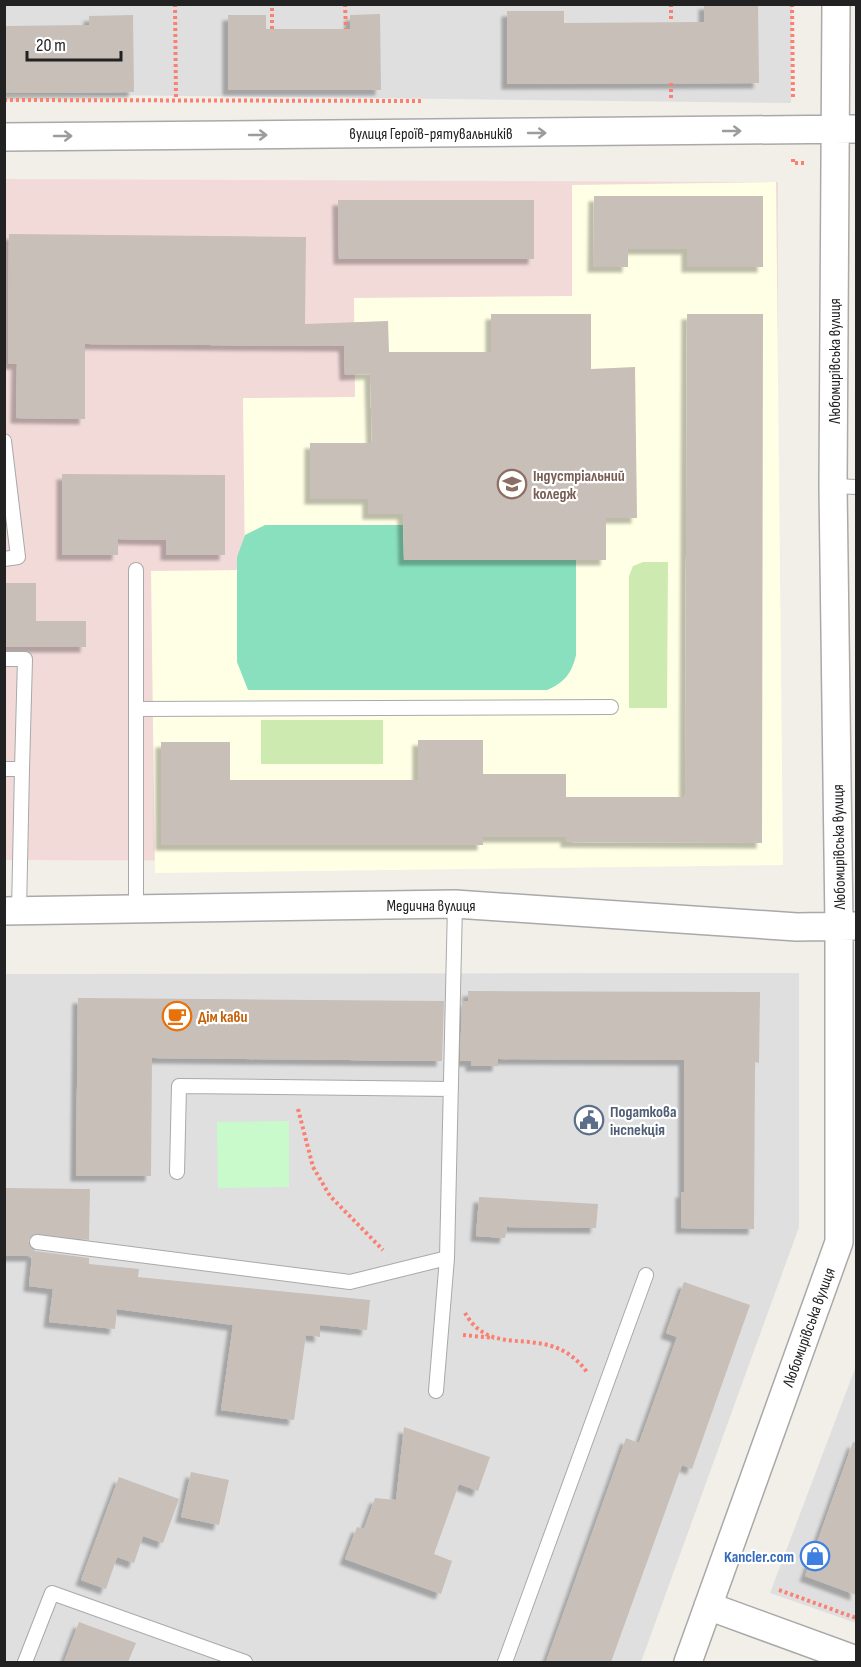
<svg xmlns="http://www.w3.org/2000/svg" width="861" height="1667" viewBox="0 0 861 1667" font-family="'Sofia Sans Condensed',sans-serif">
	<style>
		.residential { fill: #e0dfdf }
		.commercial { fill: #f2dad9 }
		.education { fill: #ffffe5 }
		.grass { fill: #cdebb0 }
		.park { fill: #c8facc }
		.pitch { fill: #88e0be }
		.building { fill: #c7bfb8; filter: url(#shadow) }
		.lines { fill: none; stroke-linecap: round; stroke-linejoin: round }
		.service-casing { stroke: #a9a9a9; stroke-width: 16 }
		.minor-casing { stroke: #a9a9a9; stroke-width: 30 }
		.path { stroke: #fa8072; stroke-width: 4; stroke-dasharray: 3 3; stroke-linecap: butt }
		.service { stroke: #fff; stroke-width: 14 }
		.minor { stroke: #fff; stroke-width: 27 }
		.oneway { stroke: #9c9c9c }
		.labels { text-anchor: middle; stroke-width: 4.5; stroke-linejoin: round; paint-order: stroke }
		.street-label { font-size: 16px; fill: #222; stroke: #fff }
		.education-label { font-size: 16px; font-weight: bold; fill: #785e54; stroke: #fff; text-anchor: start }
		.food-label { font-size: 16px; font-weight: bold; fill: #c56008; stroke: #fff; text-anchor: start }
		.service-label { font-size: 16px; font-weight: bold; fill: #4e5e75; stroke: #fff; text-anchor: start }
		.shop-label { font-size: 16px; font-weight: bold; fill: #366cbe; stroke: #fff; text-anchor: end }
	</style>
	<defs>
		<filter id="shadow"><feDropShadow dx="-5.5" dy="5.5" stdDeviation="1.5" flood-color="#0004"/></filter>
	</defs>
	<rect width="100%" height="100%" fill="#f2efe9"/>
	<path class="residential" d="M5,5H792L791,103L5,94Z
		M799,973V1227L641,1662H5L4,974Z
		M856,1366V1623L770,1593Z"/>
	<path class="commercial" d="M5,179L778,182L777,862L5,860Z"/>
	<path class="education" d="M776,182L783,865L155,873L151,571L245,570L243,398L355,397L354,298L572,296V185Z"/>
	<path class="grass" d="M643,562H668L667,708H629V576L633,566Z
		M261,720H383V764H261Z"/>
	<path class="park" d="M289,1121V1187L218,1188L217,1122Z"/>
	<path class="pitch" d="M265,525H403L404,560H576V655C572,673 564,683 547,690H248L237,662V557L245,535Z"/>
	<path class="building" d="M704,4H758L759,83L507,84V11H564V23L704,22Z
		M380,14L381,90H228V15H266V29H350V15Z
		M133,15L134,92L4,93V26L89,25V16Z
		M594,196H763V267H687V249H628V267H593Z
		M338,200H534V259H339Z
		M9,234L306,237L305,324L388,321L389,352H491V314H591V369L635,367L637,518H606V560H404L403,514H368V499H310V443H372L370,374L345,375L344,346L85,344V419L16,418L17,364H8Z
		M687,314H763L762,843L566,842V837H483V845H161V742H230V780H418V740H483V774H566V797H685Z
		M62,474L225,475V555H166V540L118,539V555H62Z
		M4,583H36V621H86V647H4Z
		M468,991L760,992L759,1063L755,1062L754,1229L681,1228V1192H684V1060L498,1059V1066H471V1061H460L462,1001H468Z
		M78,998L444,1001L442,1061L152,1058L151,1176H76Z
		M4,1188L90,1189L89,1240L34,1234L28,1241L35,1251L89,1258V1264L139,1269L138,1277L370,1300L367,1330L320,1325V1337L306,1335L294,1420L221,1410L233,1325L117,1309L115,1329L49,1322L53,1289L29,1286L32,1256H4Z
		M479,1197L598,1204L596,1228L507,1227L505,1238L476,1236Z
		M684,1282L750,1305L692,1469L682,1465L611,1662H546L626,1438L639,1443L677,1337L666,1333Z
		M404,1427L490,1457L478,1491L459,1484L434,1554L452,1561L441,1594L345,1559L357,1527L364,1529L375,1498L396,1500Z
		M853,1442L856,1443V1595L805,1576Z
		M191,1472L229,1480L219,1525L181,1517Z
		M119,1477L179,1499L163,1543L143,1536L134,1563L117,1557L106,1589L81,1580Z
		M79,1622L136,1643L128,1662H64Z"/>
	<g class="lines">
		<g class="service-casing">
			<path id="service" d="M4,441L18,557L4,559
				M833,486L856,487
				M4,659H25L22,769
				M136,709L611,707
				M4,769H22L19,911
				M136,909V570
				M177,1172L179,1086L451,1089
				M37,1242L350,1282L447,1258
				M436,1391L447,1258L455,904
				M25,1662L52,1593L245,1662
				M505,1662L646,1275"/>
		</g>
		<g class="minor-casing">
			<path id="minor" d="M4,137L856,129
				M4,911L455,904L797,927L855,926
				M708,1606L856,1660
				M688,1662L839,1242V926L833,486L836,4"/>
		</g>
		<path class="path" d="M175,4L176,100
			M345,4L346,29
			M671,4V22
			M792,4L793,100
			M272,29V4
			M671,83V101
			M4,100L424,101
			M793,159V163H806
			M298,1109L313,1167L330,1196L383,1250
			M465,1313C468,1318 472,1324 477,1328C507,1354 552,1325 587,1372
			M463,1335L494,1338
			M779,1590L856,1618"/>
		<use href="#service" class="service"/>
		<use href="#minor" class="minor"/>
	</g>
	<defs><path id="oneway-shaft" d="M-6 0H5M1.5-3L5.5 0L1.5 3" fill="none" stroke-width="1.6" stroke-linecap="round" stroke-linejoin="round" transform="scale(1.5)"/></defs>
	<g class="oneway">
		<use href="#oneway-shaft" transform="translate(732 131)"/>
		<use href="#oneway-shaft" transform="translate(537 133)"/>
		<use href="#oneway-shaft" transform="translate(258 135)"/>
		<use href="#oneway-shaft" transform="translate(63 136)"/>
	</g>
	<defs>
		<g id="university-ring" transform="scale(1.5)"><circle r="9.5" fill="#fff" stroke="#8d6e63" stroke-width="1.5"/><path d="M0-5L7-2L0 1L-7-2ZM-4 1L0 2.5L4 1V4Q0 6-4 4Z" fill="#8d6e63"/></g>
		<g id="cafe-ring" transform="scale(1.5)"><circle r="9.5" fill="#fff" stroke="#e8710a" stroke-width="1.5"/><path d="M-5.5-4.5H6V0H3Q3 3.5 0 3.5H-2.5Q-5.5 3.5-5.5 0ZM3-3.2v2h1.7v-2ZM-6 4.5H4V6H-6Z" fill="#e8710a"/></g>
		<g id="civic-ring" transform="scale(1.5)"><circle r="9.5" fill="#fff" stroke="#5c6f8a" stroke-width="1.5"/><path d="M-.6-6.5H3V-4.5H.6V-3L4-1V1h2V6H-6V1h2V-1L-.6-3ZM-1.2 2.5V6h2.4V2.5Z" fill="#5c6f8a"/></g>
		<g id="shop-ring" transform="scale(1.5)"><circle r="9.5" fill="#fff" stroke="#3f7fe0" stroke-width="1.5"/><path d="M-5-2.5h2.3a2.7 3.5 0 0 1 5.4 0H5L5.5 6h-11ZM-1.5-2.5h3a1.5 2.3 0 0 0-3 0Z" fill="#3f7fe0"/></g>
	</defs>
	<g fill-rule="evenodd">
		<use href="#university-ring" x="512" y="484"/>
		<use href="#cafe-ring" x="177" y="1016"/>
		<use href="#civic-ring" x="589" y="1120"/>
		<use href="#shop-ring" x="815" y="1556"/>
	</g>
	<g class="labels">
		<g class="street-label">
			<text x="431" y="139">вулиця Героїв-рятувальників</text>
			<text transform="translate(834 361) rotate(-90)" y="6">Любомирівська вулиця</text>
			<text transform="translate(838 847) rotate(-91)" y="6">Любомирівська вулиця</text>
			<text x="431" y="911">Медична вулиця</text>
			<text transform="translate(808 1327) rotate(-70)" y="6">Любомирівська вулиця</text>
		</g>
		<g class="education-label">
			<text x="533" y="481">Індустріальний<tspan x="533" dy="18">коледж</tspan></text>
		</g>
		<g class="food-label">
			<text x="198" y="1022">Дiм кави</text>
		</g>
		<g class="service-label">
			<text x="610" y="1117">Податкова<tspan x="610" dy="18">інспекція</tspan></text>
		</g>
		<g class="shop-label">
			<text x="794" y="1562">Kancler.com</text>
		</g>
	</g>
	<rect width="861" height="1667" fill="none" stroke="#222222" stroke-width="12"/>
	<path d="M27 51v9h94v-9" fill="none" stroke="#222222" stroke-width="3"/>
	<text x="36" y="51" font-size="18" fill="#222222" stroke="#ffffff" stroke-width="4.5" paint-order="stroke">20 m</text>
</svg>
